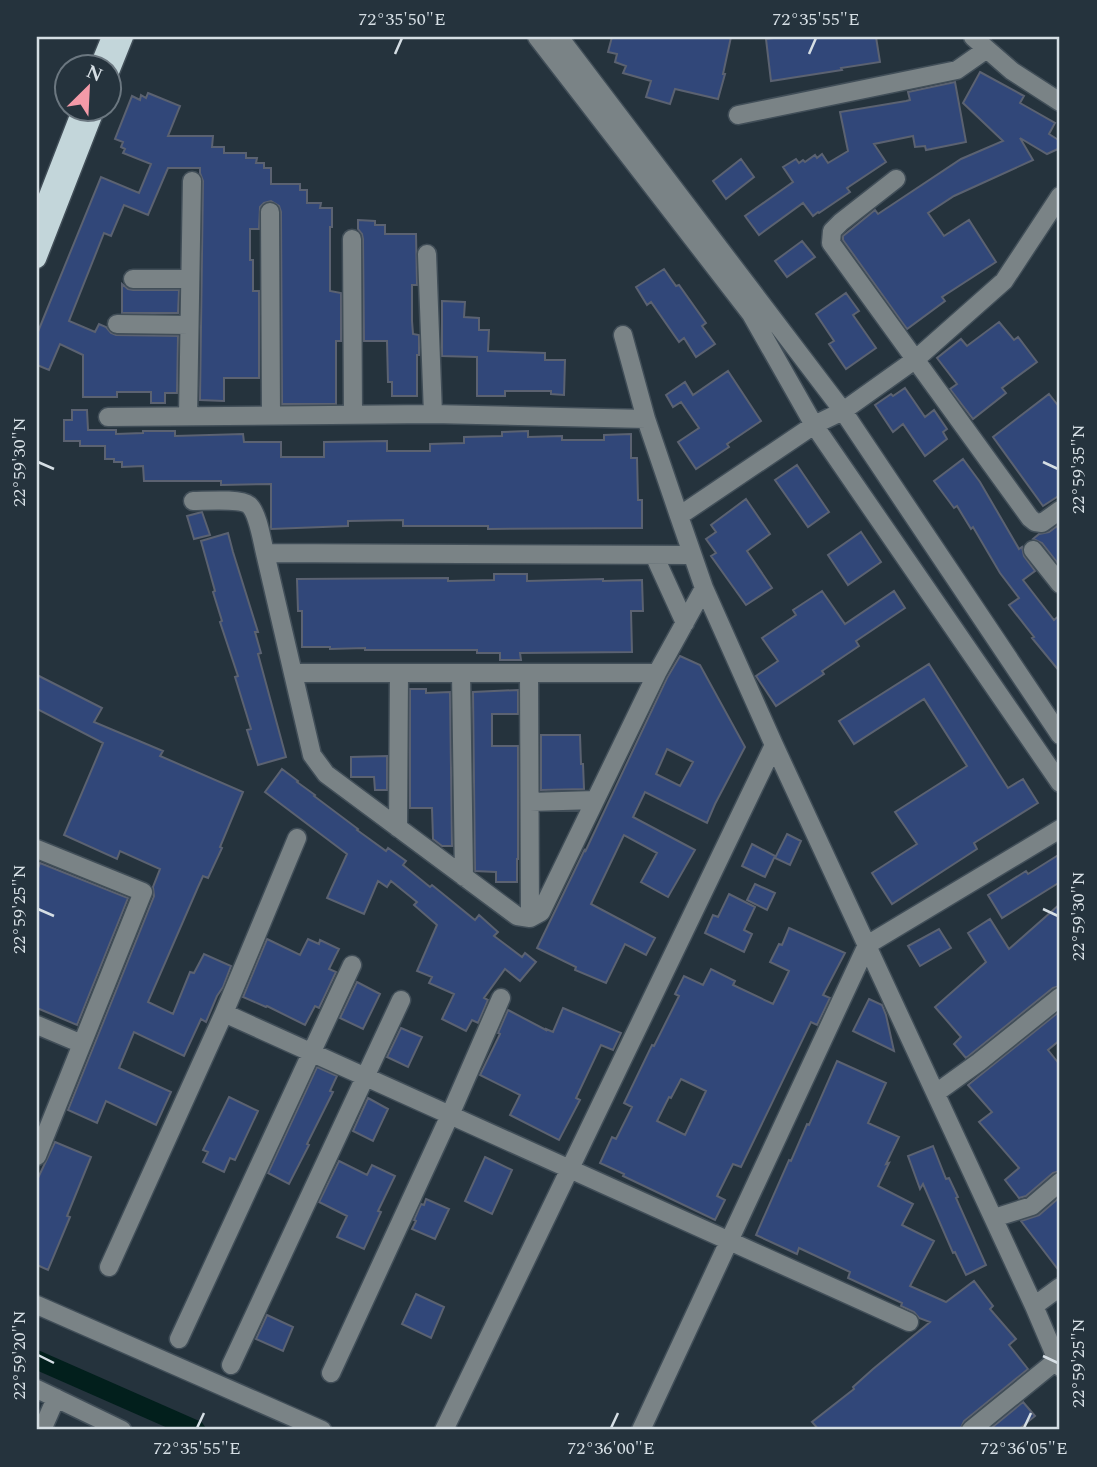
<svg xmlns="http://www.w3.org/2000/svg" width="1097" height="1467" viewBox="0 0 1097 1467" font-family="Spectral,serif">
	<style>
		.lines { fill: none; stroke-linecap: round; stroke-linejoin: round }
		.canal { stroke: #021f1c; stroke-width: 19 }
		.building { fill: #314779; stroke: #5b6271; stroke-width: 2; fill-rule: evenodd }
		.minor-casing { stroke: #414e58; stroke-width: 21 }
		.major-casing { stroke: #414e58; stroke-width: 21 }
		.minor { stroke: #7a8386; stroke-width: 18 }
		.major { stroke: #c3d6da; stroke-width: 18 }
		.ticks { fill: none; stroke: #d5dee4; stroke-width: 2.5 }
		.neatline { fill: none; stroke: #d5dee4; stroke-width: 2.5 }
		.ticks-label { font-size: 18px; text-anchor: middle; fill: #d5dee4 }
	</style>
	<rect width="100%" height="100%" fill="#25333d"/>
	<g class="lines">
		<path class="canal" d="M37,1360L196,1430"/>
	</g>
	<path class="building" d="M612,37H731L723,74H725L718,99L675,89L670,104L646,97L651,81L623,73L626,66L615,62L617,54L608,52Z
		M781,37H876L880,62L841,68L842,70L771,81L766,39Z
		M980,72L1024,96L1020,103L1055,123L1049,134L1060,141V148L1047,154L1020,138L1033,160L954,196L928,213L944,236L969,220L996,262L942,297L945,301L907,329L843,240V236L875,210L878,214L961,159L1003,141L963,103Z
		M955,82L966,142L926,150L925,146L915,147L913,136L874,144L886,162L847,188L850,192L819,213L818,212L813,216L803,203L759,235L745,216L793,182L783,167L796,159L799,163L803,160L805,162L815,155L817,158L822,154L828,163L848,151L840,112L906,101L910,100L908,92Z
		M148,93L180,106L168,136H213L212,147H224V153H246V158H257L256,163H264V168H271V184H300V190H307V203H321L320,208H332V227H330V291L341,293V341H336V404H282L281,212L279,206L271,201L264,203L260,207L259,229H250V260H253V291H259V378H224V401L200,400L203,181L200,173V168H168L148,215L124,205L111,236L104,233L69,321L95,332L99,324L106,327L111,333L116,335L178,336L177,393H165V403H151V392H117V397H83V355L60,344L49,370L37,365V334L101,177L139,193L151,164L123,153L125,149L121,147L123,142L115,139L132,96L140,100L141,95L146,98Z
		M741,159L754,177L726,199L713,181Z
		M358,220L375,221V225H385V234H416L417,285H412V321L413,334L419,335V355H417V396H392V382H388L387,341H364L363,239L362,234L358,229Z
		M802,241L815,257L787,277L775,261Z
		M664,269L676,286L679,285L706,323L702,326L715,344L696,357L684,338L679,342L651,302L647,305L636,287Z
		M122,284L128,289L133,290H179L178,313H122Z
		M846,293L859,311L853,315L876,348L846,369L829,344L834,341L816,314Z
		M442,301L465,302L464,317L479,318V330H489L488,351L545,353V360H565L564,395L551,394V391H505V396H477V357L442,356Z
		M999,322L1014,340L1018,337L1037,362L1002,388L1006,393L973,419L950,389L957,384L937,358L961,339L967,346Z
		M728,371L761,421L727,444L729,447L696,469L678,442L699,428L681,402L673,407L666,395L685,382L693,395Z
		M905,388L925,417L934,410L947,429L943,432L947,439L925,456L903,424L893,432L875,405L891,394L893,396Z
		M1049,394L1060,408V495L1043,506L993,437Z
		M72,410H87L88,430H116V434L143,433V431H175V436L243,434L244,442H281V457H324V442L387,441V451H430V444L464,443V437L502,436V432L528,431V437L562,436V440H604V435L631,434V458H637L638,500H642V528L488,529V526H403V520L348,521V526L271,529V484L221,485V481H144L143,466L122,467V462H114V459H105V446H80V441H64V420H72Z
		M963,459L980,482L1019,549L1022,547L1024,556L1035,571L1023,580L1054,620L1060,615V672L1032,638L1034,637L1009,605L1019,598L1000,573L973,527L971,529L957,506L954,508L934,481Z
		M797,465L829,512L808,527L775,480Z
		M746,499L770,534L747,551L772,588L746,605L711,556L716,553L706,539L716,532L711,525Z
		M202,512L210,535L194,539L187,516Z
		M1060,524V566L1042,543L1033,539L1039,534L1049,532Z
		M861,532L881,562L848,585L828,555Z
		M228,533L233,552L258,632H255L261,653L258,654L286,757L258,765L247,730L251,729L235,677L238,676L220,622L222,621L213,592L215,591L201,541Z
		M494,574H527V581L603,579V581L642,580L643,611H631L632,652L520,653L521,660H500V653H477V650H365V648L330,649V647H302V611H298L297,579L448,578V581L494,580Z
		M822,591L845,624L894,591L905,608L856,641L859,646L822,671L824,674L776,706L756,676L778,661L762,638L796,615L793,610Z
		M680,656L700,665L745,747L715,804L707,823L645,792L633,817L695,850L668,897L641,882L657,853L624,835L623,837L591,904L655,938L646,955L625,944L606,983L575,970L576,967L537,948L585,849V852L667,678ZM667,749L693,762L680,786L656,774Z
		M929,664L1008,788L1023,779L1038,803L974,843L977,849L892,904L872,873L917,844L895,812L967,766L924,699L854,744L839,721Z
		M37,675L102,708L94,722L163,751L160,756L243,792L220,847L222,848L208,878L203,876L198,887L148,1002L173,1014L190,972L194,973L204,954L231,966L223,987L217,996L206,1022L201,1019L184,1056L134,1032L119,1068L171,1092L156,1125L106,1101L97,1123L68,1110L154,896L153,887L160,869L120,851L117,859L64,835L103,743L37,709Z
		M410,689H426V693L450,692L452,846H442L433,839L432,808H410Z
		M518,690V714H492V746H518V859H517V882H496V872L475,871L473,692Z
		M541,735H580L581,764H583L584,789L541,790Z
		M387,756V790H375L374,777H351V757Z
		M282,769L298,781L297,782L315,795L314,796L358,829L357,830L386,851L388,848L406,861L403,865L430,887L432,885L475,920L479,915L498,932L494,936L522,957L525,953L536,962L520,981L505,969L484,998L488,1000L478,1023L472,1020L466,1031L442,1019L454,994L429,983L432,977L417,971L437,925L414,905L417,902L391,881L387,887L378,881L364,914L327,898L347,854L265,792Z
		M787,834L801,841L790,865L775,858Z
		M752,844L775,856L765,877L742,866Z
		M1060,854V882L1002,918L988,895L1026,871L1028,874Z
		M40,863L128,898L77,1025L37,1008V871Z
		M755,884L775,893L767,910L747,900Z
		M729,894L755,907L744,930L752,934L744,952L705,933L713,915L718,917Z
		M1060,904V986L1053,988L966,1058L954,1044L961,1037L935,1007L986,962L968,933L990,919L1009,949Z
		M789,928L845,953L823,995L830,998L817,1025L811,1022L741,1167L733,1164L717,1196L725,1200L715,1220L623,1176L624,1174L600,1163L612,1137L616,1139L632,1107L624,1103L652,1045L654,1046L679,996L675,994L684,976L703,985L711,969L735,981L733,985L773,1004L789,971L770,962L779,944L782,945ZM681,1079L706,1091L685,1135L657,1121L669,1097L671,1098Z
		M939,929L951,948L920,966L908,946Z
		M267,939L300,955L308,939L319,944L320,940L339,949L329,969L336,972L319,1008L315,1006L305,1025L267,1006L266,1007L243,997Z
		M357,982L380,994L363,1029L340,1018Z
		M869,999L882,1005L886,1015L894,1051L853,1031Z
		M563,1008L621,1033L613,1050L601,1045L576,1098L580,1100L559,1140L510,1115L520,1095L480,1075L500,1034L498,1033L508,1010L546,1030V1029L553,1032Z
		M1060,1011V1040L1048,1050L1060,1065V1171L1053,1173L1026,1196L1019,1198L1005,1180L1019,1168L979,1122L992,1112L968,1085Z
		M401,1028L422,1037L408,1067L387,1057Z
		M837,1061L886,1083L868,1123L899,1137L886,1164L889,1163L878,1186L913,1204L902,1225L934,1241L910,1286L946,1302L974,1281L993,1306L990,1309L1016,1339L1009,1345L1028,1369L964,1421L960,1430H819L812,1422L854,1389L853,1387L873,1369L930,1322L919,1318L914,1312L901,1306L902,1303L848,1278L850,1272L799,1248L797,1254L756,1235L789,1160L791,1161L807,1124L809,1125Z
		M317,1067L337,1076L330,1091L333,1092L307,1144L309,1145L289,1184L268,1173Z
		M229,1097L258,1111L235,1160L230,1158L224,1172L203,1162L208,1152L203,1150Z
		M368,1098L388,1109L373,1141L353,1131Z
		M55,1142L91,1157L67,1216L70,1217L48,1270L37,1265V1180Z
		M933,1146L946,1179L949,1178L958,1197L956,1198L986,1265L966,1275L955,1252L953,1253L923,1184L920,1189L908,1156Z
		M485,1157L512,1170L492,1214L465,1201Z
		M339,1161L367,1175L372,1165L395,1176L378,1211L381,1212L364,1249L337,1237L347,1216L319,1202Z
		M1060,1197V1272L1021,1221L1039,1215Z
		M426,1199L449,1209L435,1239L412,1229L416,1221L414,1220L421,1204L424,1205Z
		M416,1294L444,1307L431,1338L402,1324Z
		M267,1315L293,1327L283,1351L256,1339Z
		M1023,1402L1035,1416L1018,1430H989Z"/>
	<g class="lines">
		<g class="minor-casing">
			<path id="minor" d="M537,37L751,314L814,425L1060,783
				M559,37L843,411L1060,735
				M973,37L1012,71L1060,102
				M738,115L957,70L987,49
				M896,179L841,222L832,231L831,243L1030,518L1035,522L1042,523L1060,510
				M1060,196L1004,281L916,359L843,411L814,425L679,516L704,588L774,745L1034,1306L1060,1367
				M270,212L271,415
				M352,239L353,415
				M427,254L433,414
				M133,279H190
				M117,324L189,325
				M623,335L646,419L679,516
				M188,416L192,181
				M108,417L433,414L646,419
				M193,501C205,501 240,498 249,505C258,513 262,541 265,553
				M1033,550L1060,584
				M654,555L685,623
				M692,555L265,553L312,755L326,774L517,916L530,918L541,912L657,673L704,588
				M293,673H657
				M461,673L464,877
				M529,673L530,918
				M530,802L595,800
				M398,828L399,673
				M37,849L143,892L37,1156
				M224,1013L909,1322
				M37,1025L82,1044
				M936,1093L979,1062L1060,997
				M994,1218L1032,1206L1060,1182
				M109,1267L224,1013L297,838
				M37,1305L322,1430
				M1034,1306L1060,1287
				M179,1339L352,965
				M231,1365L401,1000
				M331,1373L450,1115L501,998
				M37,1389L122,1430
				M42,1430L56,1398
				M444,1430L774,745
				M641,1430L867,945L1060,829
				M971,1430L1057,1360"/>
		</g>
		<g class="major-casing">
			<path id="major" d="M99,66L111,37
				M108,77L124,37
				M37,224L82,108
				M37,259L96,108"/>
		</g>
		<use href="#minor" class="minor"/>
		<use href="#major" class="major"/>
	</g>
	<path class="ticks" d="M395,54L402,38M809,54L816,38M38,462L54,469M1043,462L1058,469M38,909L54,916M1043,909L1058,916M38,1355L54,1363M1043,1356L1058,1363M197,1428L204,1413M611,1428L618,1413M1024,1428L1031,1413"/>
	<rect width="1097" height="1467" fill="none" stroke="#25333d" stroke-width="77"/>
	<g transform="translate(88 88) rotate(24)"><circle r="33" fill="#25333d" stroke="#6b7780" stroke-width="2"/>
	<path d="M0-5L12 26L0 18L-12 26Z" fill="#f39aa8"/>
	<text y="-10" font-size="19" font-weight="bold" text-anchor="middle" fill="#d5dee4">N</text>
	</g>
	<rect x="38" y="38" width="1020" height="1390" class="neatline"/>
	<g class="ticks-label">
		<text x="402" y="25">72°35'50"E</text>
		<text x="816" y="25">72°35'55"E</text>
		<text transform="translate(19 462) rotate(-90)" y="6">22°59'30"N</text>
		<text transform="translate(1078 469) rotate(-90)" y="6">22°59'35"N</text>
		<text transform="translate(19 909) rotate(-90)" y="6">22°59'25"N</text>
		<text transform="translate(1078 916) rotate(-90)" y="6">22°59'30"N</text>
		<text transform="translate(19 1355) rotate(-90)" y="6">22°59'20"N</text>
		<text transform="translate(1078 1363) rotate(-90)" y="6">22°59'25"N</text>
		<text x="197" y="1454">72°35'55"E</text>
		<text x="611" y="1454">72°36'00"E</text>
		<text x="1024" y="1454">72°36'05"E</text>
	</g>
</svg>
